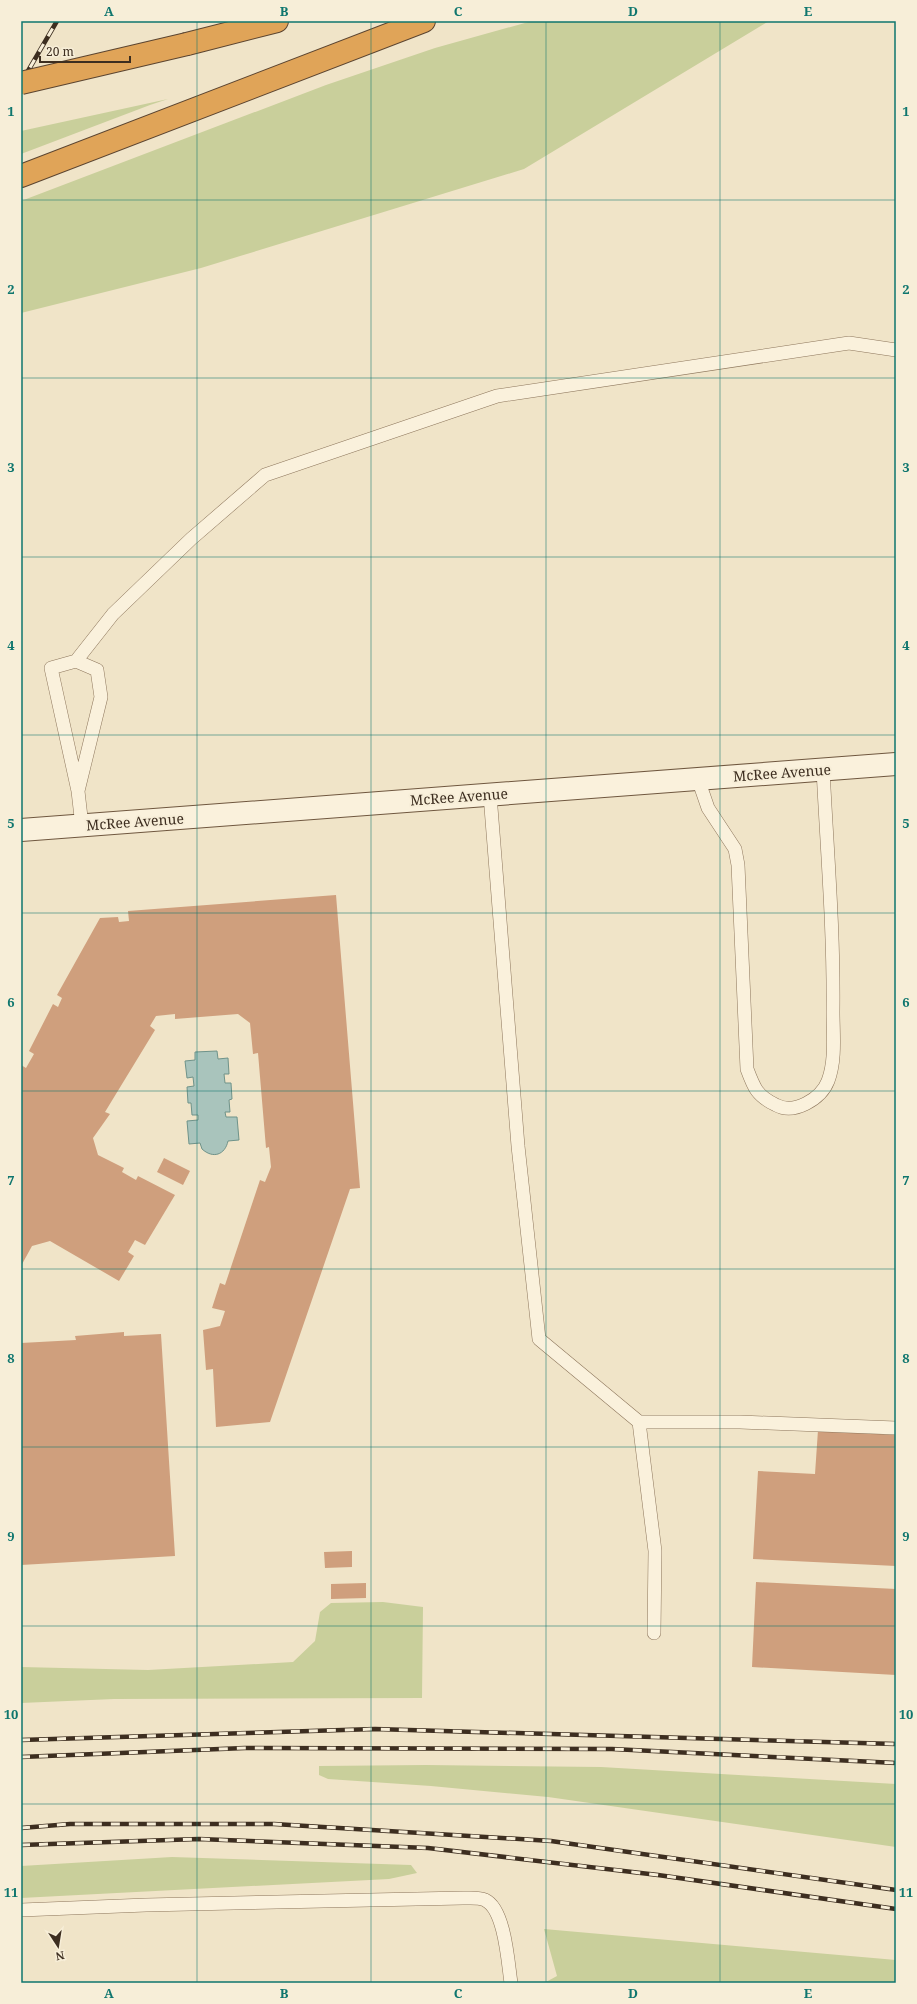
<svg xmlns="http://www.w3.org/2000/svg" width="917" height="2004" viewBox="0 0 917 2004" font-family="'Noto Serif',serif">
	<style>
		.green { fill: #c9cf9b }
		.water { fill: #a9c4bc; stroke: #6f938a }
		.building { fill: #cf9f7d }
		.lines { fill: none; stroke-linecap: round; stroke-linejoin: round }
		.service-casing { stroke: #8d765c; stroke-width: 14 }
		.secondary-casing { stroke: #6f573f; stroke-width: 24 }
		.motorway-casing { stroke: #5b4430; stroke-width: 24 }
		.service { stroke: #faf1dc; stroke-width: 13 }
		.secondary { stroke: #faf1dc; stroke-width: 22 }
		.motorway { stroke: #e0a458; stroke-width: 22 }
		.rail-casing { stroke: #3d2e20; stroke-width: 4.5 }
		.rail { stroke: #f7eed8; stroke-width: 3; stroke-dasharray: 9; stroke-linecap: butt }
		.motorway-bridge-casing { stroke: #5b4430; stroke-width: 24; stroke-linecap: butt }
		.motorway-bridge { stroke: #e0a458; stroke-width: 22 }
		.grid { fill: none; stroke: #0f766e; stroke-width: 1; stroke-opacity: 0.55 }
		.labels { text-anchor: middle; stroke-width: 4; stroke-linejoin: round; paint-order: stroke }
		.street-label { font-size: 14px; fill: #3d2e20; stroke: #f7eed8 }
		.neatline { fill: none; stroke: #0f766e; stroke-width: 1.5 }
		.grid-label { font-size: 13px; text-anchor: middle; font-weight: bold; fill: #0f766e }
	</style>
	<rect width="100%" height="100%" fill="#f0e4c8"/>
	<path class="green" d="M532,21H769L524,169L201,268L21,313V201L326,85L435,48Z
		M168,99L150,105L21,154V131Z
		M383,1602L423,1607L422,1698L114,1699L21,1703V1667L148,1670L293,1662L315,1641L320,1612L331,1603Z
		M426,1765L601,1767L896,1784V1847L548,1797L431,1786L328,1779L319,1775V1766Z
		M172,1857L411,1865L417,1873L389,1879L21,1898V1866Z
		M544,1929L896,1960V1983H544L557,1976Z"/>
	<path class="water" d="M217,1051L218,1059L228,1058L229,1074H224L225,1083H231L232,1099L229,1100L230,1112H225L226,1117H237L239,1140L228,1141C225,1155 213,1159 202,1149L200,1143L189,1144L187,1121L198,1120V1115H192L191,1103H188L187,1087L194,1086L193,1077L187,1078L185,1061L195,1060V1052Z"/>
	<path class="building" d="M336,895L360,1188L350,1189L270,1422L216,1427L213,1369L206,1370L203,1330L220,1326L225,1311L212,1308L220,1283L225,1285L260,1180L265,1182L271,1167L269,1147L266,1148L258,1053L253,1054L250,1023L238,1014L175,1019V1014L156,1016L150,1026L155,1030L105,1112L110,1114L93,1138L98,1155L124,1168L122,1172L136,1180L138,1176L175,1195L145,1245L135,1240L128,1252L134,1256L119,1281L50,1241L32,1246L21,1266V1065L26,1068L34,1054L29,1051L53,1004L58,1007L62,998L57,995L100,918L118,917L119,922L129,921L128,911Z
		M164,1158L190,1171L183,1185L157,1172Z
		M124,1332V1336L161,1334L175,1556L21,1565V1343L76,1340L75,1336Z
		M818,1430L896,1435V1566L753,1559L758,1471L815,1474Z
		M352,1551V1567L325,1568L324,1552Z
		M756,1582L896,1589V1675L752,1667Z
		M366,1583V1598L331,1599V1584Z"/>
	<g class="lines">
		<g class="service-casing">
			<path id="service" d="M76,661L113,614L191,539L265,475L497,396L849,343L896,350
				M698,779L708,808L735,849L738,865L747,1069C754,1088 757,1096 776,1105C794,1115 821,1099 828,1081C836,1060 833,1034 833,1012C834,931 827,850 823,769
				M78,791L101,697L97,670L76,661L51,668L78,791L82,826
				M490,795L518,1146L539,1339L639,1422H740L896,1428
				M639,1422L655,1551L654,1633
				M21,1910L146,1905L463,1898C470,1898 479,1897 485,1900C505,1909 508,1963 511,1983"/>
		</g>
		<g class="secondary-casing">
			<path id="secondary" d="M21,830L896,764"/>
		</g>
		<g class="motorway-casing">
			<path id="motorway" d="M187,44L277,21
				M21,176L424,21"/>
		</g>
		<use href="#service" class="service"/>
		<use href="#secondary" class="secondary"/>
		<use href="#motorway" class="motorway"/>
		<g class="rail-casing">
			<path id="rail" d="M21,83L57,21
				M21,1740L375,1729L896,1744
				M21,1757L245,1748L612,1749L896,1763
				M21,1828L70,1824H274L551,1841L896,1890
				M21,1845L199,1839L428,1848L658,1875L896,1909"/>
		</g>
		<use href="#rail" class="rail"/>
		<g class="motorway-bridge-casing">
			<path id="motorway-bridge" d="M21,83L187,44"/>
		</g>
		<use href="#motorway-bridge" class="motorway-bridge"/>
	</g>
	<path class="grid" d="M197,21V1983M371,21V1983M546,21V1983M720,21V1983M21,200H896M21,378H896M21,557H896M21,735H896M21,913H896M21,1091H896M21,1269H896M21,1447H896M21,1626H896M21,1804H896"/>
	<g class="labels">
		<g class="street-label">
			<text transform="translate(782 773) rotate(-4)" y="5">McRee Avenue</text>
			<text transform="translate(459 797) rotate(-4)" y="5">McRee Avenue</text>
			<text transform="translate(135 822) rotate(-4)" y="5">McRee Avenue</text>
		</g>
	</g>
	<rect width="917" height="2004" fill="none" stroke="#f7eed8" stroke-width="44"/>
	<g transform="translate(58 1946) rotate(168)" stroke="#f7eed8" stroke-width="3" paint-order="stroke">
	<path d="M0-3L7 15L0 10L-7 15Z" fill="#3d2e20"/>
	<text y="-6" font-size="11" font-weight="bold" text-anchor="middle" fill="#3d2e20">N</text>
	</g>
	<path d="M40 56v6h90v-6" fill="none" stroke="#3d2e20" stroke-width="2"/>
	<text x="46" y="56" font-size="12" fill="#3d2e20" stroke="#f7eed8" stroke-width="3" paint-order="stroke">20 m</text>
	<rect x="22" y="22" width="873" height="1960" class="neatline"/>
	<g class="grid-label">
		<text x="109" y="16">A</text>
		<text x="284" y="16">B</text>
		<text x="458" y="16">C</text>
		<text x="633" y="16">D</text>
		<text x="808" y="16">E</text>
		<text x="11" y="116">1</text>
		<text x="906" y="116">1</text>
		<text x="11" y="294">2</text>
		<text x="906" y="294">2</text>
		<text x="11" y="472">3</text>
		<text x="906" y="472">3</text>
		<text x="11" y="650">4</text>
		<text x="906" y="650">4</text>
		<text x="11" y="828">5</text>
		<text x="906" y="828">5</text>
		<text x="11" y="1007">6</text>
		<text x="906" y="1007">6</text>
		<text x="11" y="1185">7</text>
		<text x="906" y="1185">7</text>
		<text x="11" y="1363">8</text>
		<text x="906" y="1363">8</text>
		<text x="11" y="1541">9</text>
		<text x="906" y="1541">9</text>
		<text x="11" y="1719">10</text>
		<text x="906" y="1719">10</text>
		<text x="11" y="1897">11</text>
		<text x="906" y="1897">11</text>
		<text x="109" y="1998">A</text>
		<text x="284" y="1998">B</text>
		<text x="458" y="1998">C</text>
		<text x="633" y="1998">D</text>
		<text x="808" y="1998">E</text>
	</g>
</svg>
